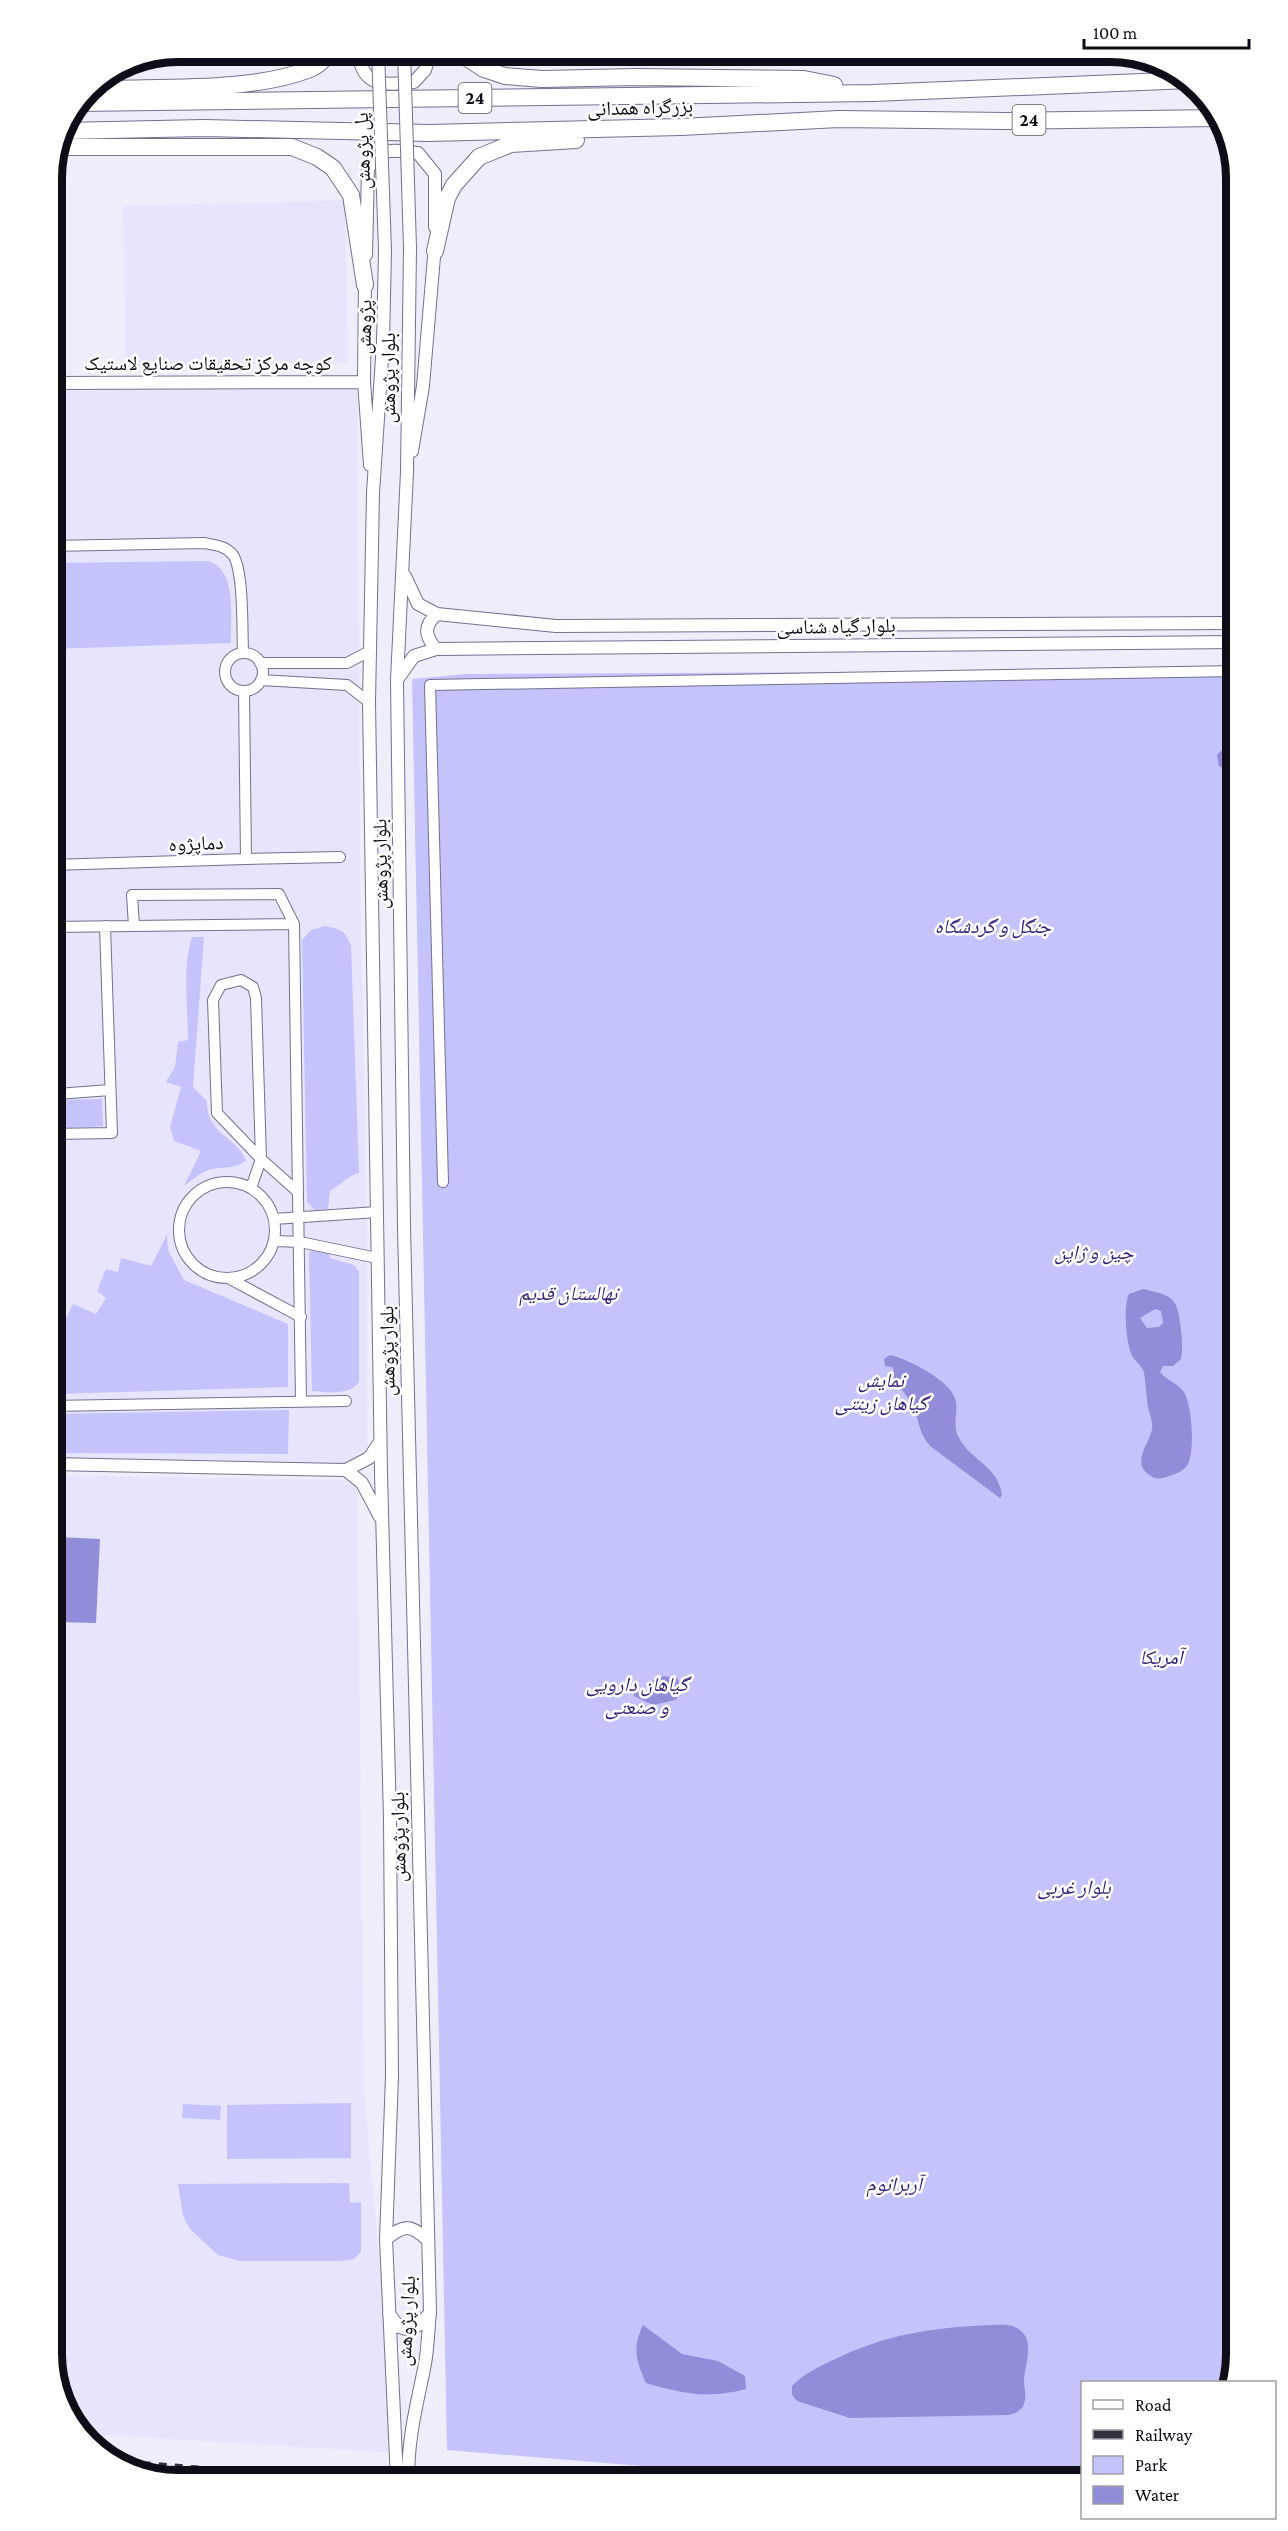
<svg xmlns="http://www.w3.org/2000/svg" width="1288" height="2531" viewBox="0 0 1288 2531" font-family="'Crimson Pro','Noto Naskh Arabic',serif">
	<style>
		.built { fill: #e6e5fd }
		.green { fill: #c5c3fb }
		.water { fill: #928dd9; fill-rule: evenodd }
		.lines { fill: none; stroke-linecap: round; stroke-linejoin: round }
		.minor-casing { stroke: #72718d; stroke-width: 12 }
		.tertiary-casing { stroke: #72718d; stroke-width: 14 }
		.trunk-casing { stroke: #72718d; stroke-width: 18 }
		.minor { stroke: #fff; stroke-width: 10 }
		.tertiary { stroke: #fff; stroke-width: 12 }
		.trunk { stroke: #fff; stroke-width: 16 }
		.rail { stroke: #33323c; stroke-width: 3; stroke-dasharray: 8 8; stroke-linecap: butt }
		.tertiary-bridge-casing { stroke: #72718d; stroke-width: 14; stroke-linecap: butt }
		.tertiary-bridge { stroke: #fff; stroke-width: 12 }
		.labels { text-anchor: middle; stroke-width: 5; stroke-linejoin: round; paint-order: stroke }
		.shield { fill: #fff; stroke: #56565d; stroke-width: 1.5 }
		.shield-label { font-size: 18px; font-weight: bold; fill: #0e0d17 }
		.street-label { font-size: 20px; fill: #0e0d17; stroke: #fff }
		.park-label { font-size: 20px; font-style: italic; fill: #311d75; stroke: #fff }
		.rim { fill: none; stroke: #0e0d17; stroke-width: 8 }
	</style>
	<rect width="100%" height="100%" fill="#eeeefb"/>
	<path class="built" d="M345,200L348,362L126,367L123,206Z
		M357,385L360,869L367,1222V1447L360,1456L347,1463L51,1457V390Z
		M51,1475L342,1480L351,1482L357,1489L364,2092L397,2453L87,2434L61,2401L51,2353Z"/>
	<path class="green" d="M208,561C238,570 230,617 231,643L51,649V563Z
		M1237,670V2353L1228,2382H1082V2480H813L447,2450L412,679L465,674Z
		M325,926C340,929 346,931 351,946L359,1173C349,1175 339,1186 330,1191L328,1209L315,1210L307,1202L302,940L311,930Z
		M192,937H204L193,1087L207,1101C206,1134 235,1135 246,1160C235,1170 222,1166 209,1170C200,1173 192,1180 184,1186L201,1151L174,1141L170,1127L181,1087L166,1082L175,1067L178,1042L188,1040C188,1007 182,968 192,937Z
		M102,1099L103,1126L51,1129V1100Z
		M167,1235L168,1250L184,1280L288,1324V1387L54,1394L52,1348L73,1304L96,1314L106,1298L97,1291L106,1269L118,1272L121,1258L151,1266Z
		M313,1249L328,1251L330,1258L354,1265L359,1272V1382C348,1396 328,1392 312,1391L309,1253Z
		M289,1410L288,1454L51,1453V1414Z
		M351,2103V2158L227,2159V2105Z
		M183,2104L221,2106L220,2120L182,2118Z
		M349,2183L350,2203L361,2202V2252L354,2259L341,2261H240L218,2255L190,2229L183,2216L178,2184Z"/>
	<path class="water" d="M1237,734V770L1230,771L1219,766L1217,755Z
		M1143,1289C1175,1296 1177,1298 1181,1330C1182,1340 1183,1349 1181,1359L1173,1366H1163L1160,1372C1166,1380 1178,1383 1184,1392C1192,1406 1195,1449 1188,1464C1184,1471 1176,1474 1169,1476C1162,1479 1155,1480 1148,1474C1133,1462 1147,1446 1151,1433C1154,1425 1151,1418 1149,1411C1146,1400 1146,1376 1143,1370C1141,1365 1135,1361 1132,1356C1126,1344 1123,1305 1129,1294ZM1155,1309L1161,1311L1163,1323L1159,1327L1147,1328L1140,1318Z
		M890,1355C908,1359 954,1382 956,1402C958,1414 952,1426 959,1438C972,1462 997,1464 1002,1495L1000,1498L930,1446C917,1430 920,1419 911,1403C906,1393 897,1386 892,1375L894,1370L892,1367L885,1366L884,1359Z
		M59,1537L100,1539L96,1623L56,1622Z
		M664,1676L677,1678C682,1686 682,1693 675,1700L653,1705L634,1696L633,1690L639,1693L650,1691L653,1680Z
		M643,2325L682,2354L718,2361L745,2376L746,2389C708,2399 684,2394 646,2383C636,2361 632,2348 643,2325Z
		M991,2325C997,2325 1009,2324 1015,2327C1037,2337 1025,2363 1024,2380C1024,2388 1027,2395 1024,2404C1021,2411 1016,2413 1009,2415L850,2418L797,2401L792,2395V2386C803,2374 817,2368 831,2361C886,2334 930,2328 991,2325Z"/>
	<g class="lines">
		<g class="minor-casing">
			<path id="minor" d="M51,546L204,543C215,545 226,546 233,555C244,571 242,632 243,653
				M225 672a19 19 0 1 1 38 0a19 19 0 1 1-38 0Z
				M260,663H347L368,652
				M261,680L347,685L369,702
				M246,859L340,857
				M51,865L246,859L244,691
				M134,926L132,895L279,894L294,924
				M51,927L294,924L301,1401
				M241,980L253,987L256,998L261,1159L217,1113L213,1000L221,985Z
				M57,1094L110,1090
				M51,1134L112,1133L105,926
				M179 1230a48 48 0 1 1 96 0a48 48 0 1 1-96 0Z
				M443,1182L430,685L1237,671
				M251,1188L261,1159L298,1192
				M274,1219L377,1212
				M275,1241L300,1242L377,1258
				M230,1279L301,1317
				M51,1406L346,1401"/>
		</g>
		<g class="tertiary-casing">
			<path id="tertiary" d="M358,51C362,88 384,85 414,82L425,70L431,51
				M385,250L383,343L373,493L369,702L381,1473L390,1819L392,2076L386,2239L397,2480
				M366,255L368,169C378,146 397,150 418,153L435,174V227
				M365,278L364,382L370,465
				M51,383L364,382
				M412,451L423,386L435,245
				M405,576L418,604L437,614L556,626L1237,623
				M436,649C425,636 423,626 437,614
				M399,677L414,656L436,649L1237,642
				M51,1464L346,1470L369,1458L380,1442
				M346,1470L362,1483L380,1517
				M386,2239C404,2225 409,2224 427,2239
				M389,2314L399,2327L410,2330L420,2324L430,2313
				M408,2480C408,2438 416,2408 424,2369C428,2351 428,2331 430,2313L404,1227L397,680L407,472L410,248"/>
		</g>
		<g class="trunk-casing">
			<path id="trunk" d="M456,51L484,69L505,76L542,79L635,77L804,79L834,85
				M87,90C153,86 250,93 310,69C318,66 326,57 330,51
				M77,103L873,93L1190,80
				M62,131L204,128L429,133L681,127L839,119L1007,121L1219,118
				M57,147H292L317,157L333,168L351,195L365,285
				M435,251L447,198L454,185L479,157L511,144L576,140"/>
		</g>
		<use href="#minor" class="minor"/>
		<use href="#tertiary" class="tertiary"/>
		<use href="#trunk" class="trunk"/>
		<path class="rail" d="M111,2460L361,2480
			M147,2472L240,2480"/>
		<g class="tertiary-bridge-casing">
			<path id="tertiary-bridge" d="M378,51L385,250
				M404,51L410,248"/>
		</g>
		<use href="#tertiary-bridge" class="tertiary-bridge"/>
	</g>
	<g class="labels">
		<g class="shield">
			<rect x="458.5" y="83" width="33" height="30" rx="4.5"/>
			<rect x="1012.5" y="105" width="33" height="30" rx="4.5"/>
		</g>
		<g class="shield-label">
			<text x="475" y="104">24</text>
			<text x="1029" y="126">24</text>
		</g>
		<g class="street-label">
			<text transform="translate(640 107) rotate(-2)" y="7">بزرگراه همدانی</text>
			<text transform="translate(362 151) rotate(-92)" y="7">پل پژوهش</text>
			<text transform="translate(364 327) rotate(-89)" y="7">پژوهش</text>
			<text x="208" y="370">کوچه مرکز تحقیقات صنایع لاستیک</text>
			<text transform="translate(388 378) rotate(-90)" y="7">بلوار پژوهش</text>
			<text transform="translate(836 626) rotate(-1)" y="7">بلوار گیاه شناسی</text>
			<text transform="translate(196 843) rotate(-2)" y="7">دماپژوه</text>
			<text transform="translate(380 864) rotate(-91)" y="7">بلوار پژوهش</text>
			<text transform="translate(387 1351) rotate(-91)" y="7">بلوار پژوهش</text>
			<text transform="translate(398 1837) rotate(-91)" y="7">بلوار پژوهش</text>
			<text transform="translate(406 2321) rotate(-87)" y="7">بلوار پژوهش</text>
		</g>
		<g class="park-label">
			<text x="993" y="933">جنگل و گردشگاه</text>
			<text x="1094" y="1259">چین و ژاپن</text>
			<text x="568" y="1300">نهالستان قدیم</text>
			<text x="881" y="1387">نمایش<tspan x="881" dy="23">گیاهان زینتی</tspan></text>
			<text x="1161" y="1664">آمریکا</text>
			<text x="637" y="1691">گیاهان دارویی<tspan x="637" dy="23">و صنعتی</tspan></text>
			<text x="1074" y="1894">بلوار غربی</text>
			<text x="894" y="2191">آربرانوم</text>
		</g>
	</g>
	<path d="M0 0H1288V2531H0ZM178 62H1110A116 116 0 0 1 1226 178V2354A116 116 0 0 1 1110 2470H178A116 116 0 0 1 62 2354V178A116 116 0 0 1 178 62Z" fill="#fff" fill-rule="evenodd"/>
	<path class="rim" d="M178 62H1110A116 116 0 0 1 1226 178V2354A116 116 0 0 1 1110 2470H178A116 116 0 0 1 62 2354V178A116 116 0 0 1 178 62Z"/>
	<rect x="1081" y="2381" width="195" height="138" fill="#ffffff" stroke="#9f9ea2" stroke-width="1.5"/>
	<rect x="1093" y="2400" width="30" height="9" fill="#ffffff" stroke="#9f9ea2" stroke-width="1.5"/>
	<text x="1135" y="2411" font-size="18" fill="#0e0d17">Road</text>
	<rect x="1093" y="2430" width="30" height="9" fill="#33323c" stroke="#9f9ea2" stroke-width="1.5"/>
	<text x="1135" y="2441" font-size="18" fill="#0e0d17">Railway</text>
	<rect x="1093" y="2456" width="30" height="18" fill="#c5c3fb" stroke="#9f9ea2" stroke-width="1.5"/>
	<text x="1135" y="2471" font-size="18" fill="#0e0d17">Park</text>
	<rect x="1093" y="2486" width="30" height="18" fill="#928dd9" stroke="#9f9ea2" stroke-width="1.5"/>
	<text x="1135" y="2501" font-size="18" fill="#0e0d17">Water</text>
	<path d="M1084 39v9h165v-9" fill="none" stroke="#0e0d17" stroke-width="3"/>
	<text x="1093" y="39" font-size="18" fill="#0e0d17" stroke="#ffffff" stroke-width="4.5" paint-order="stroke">100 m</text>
</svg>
